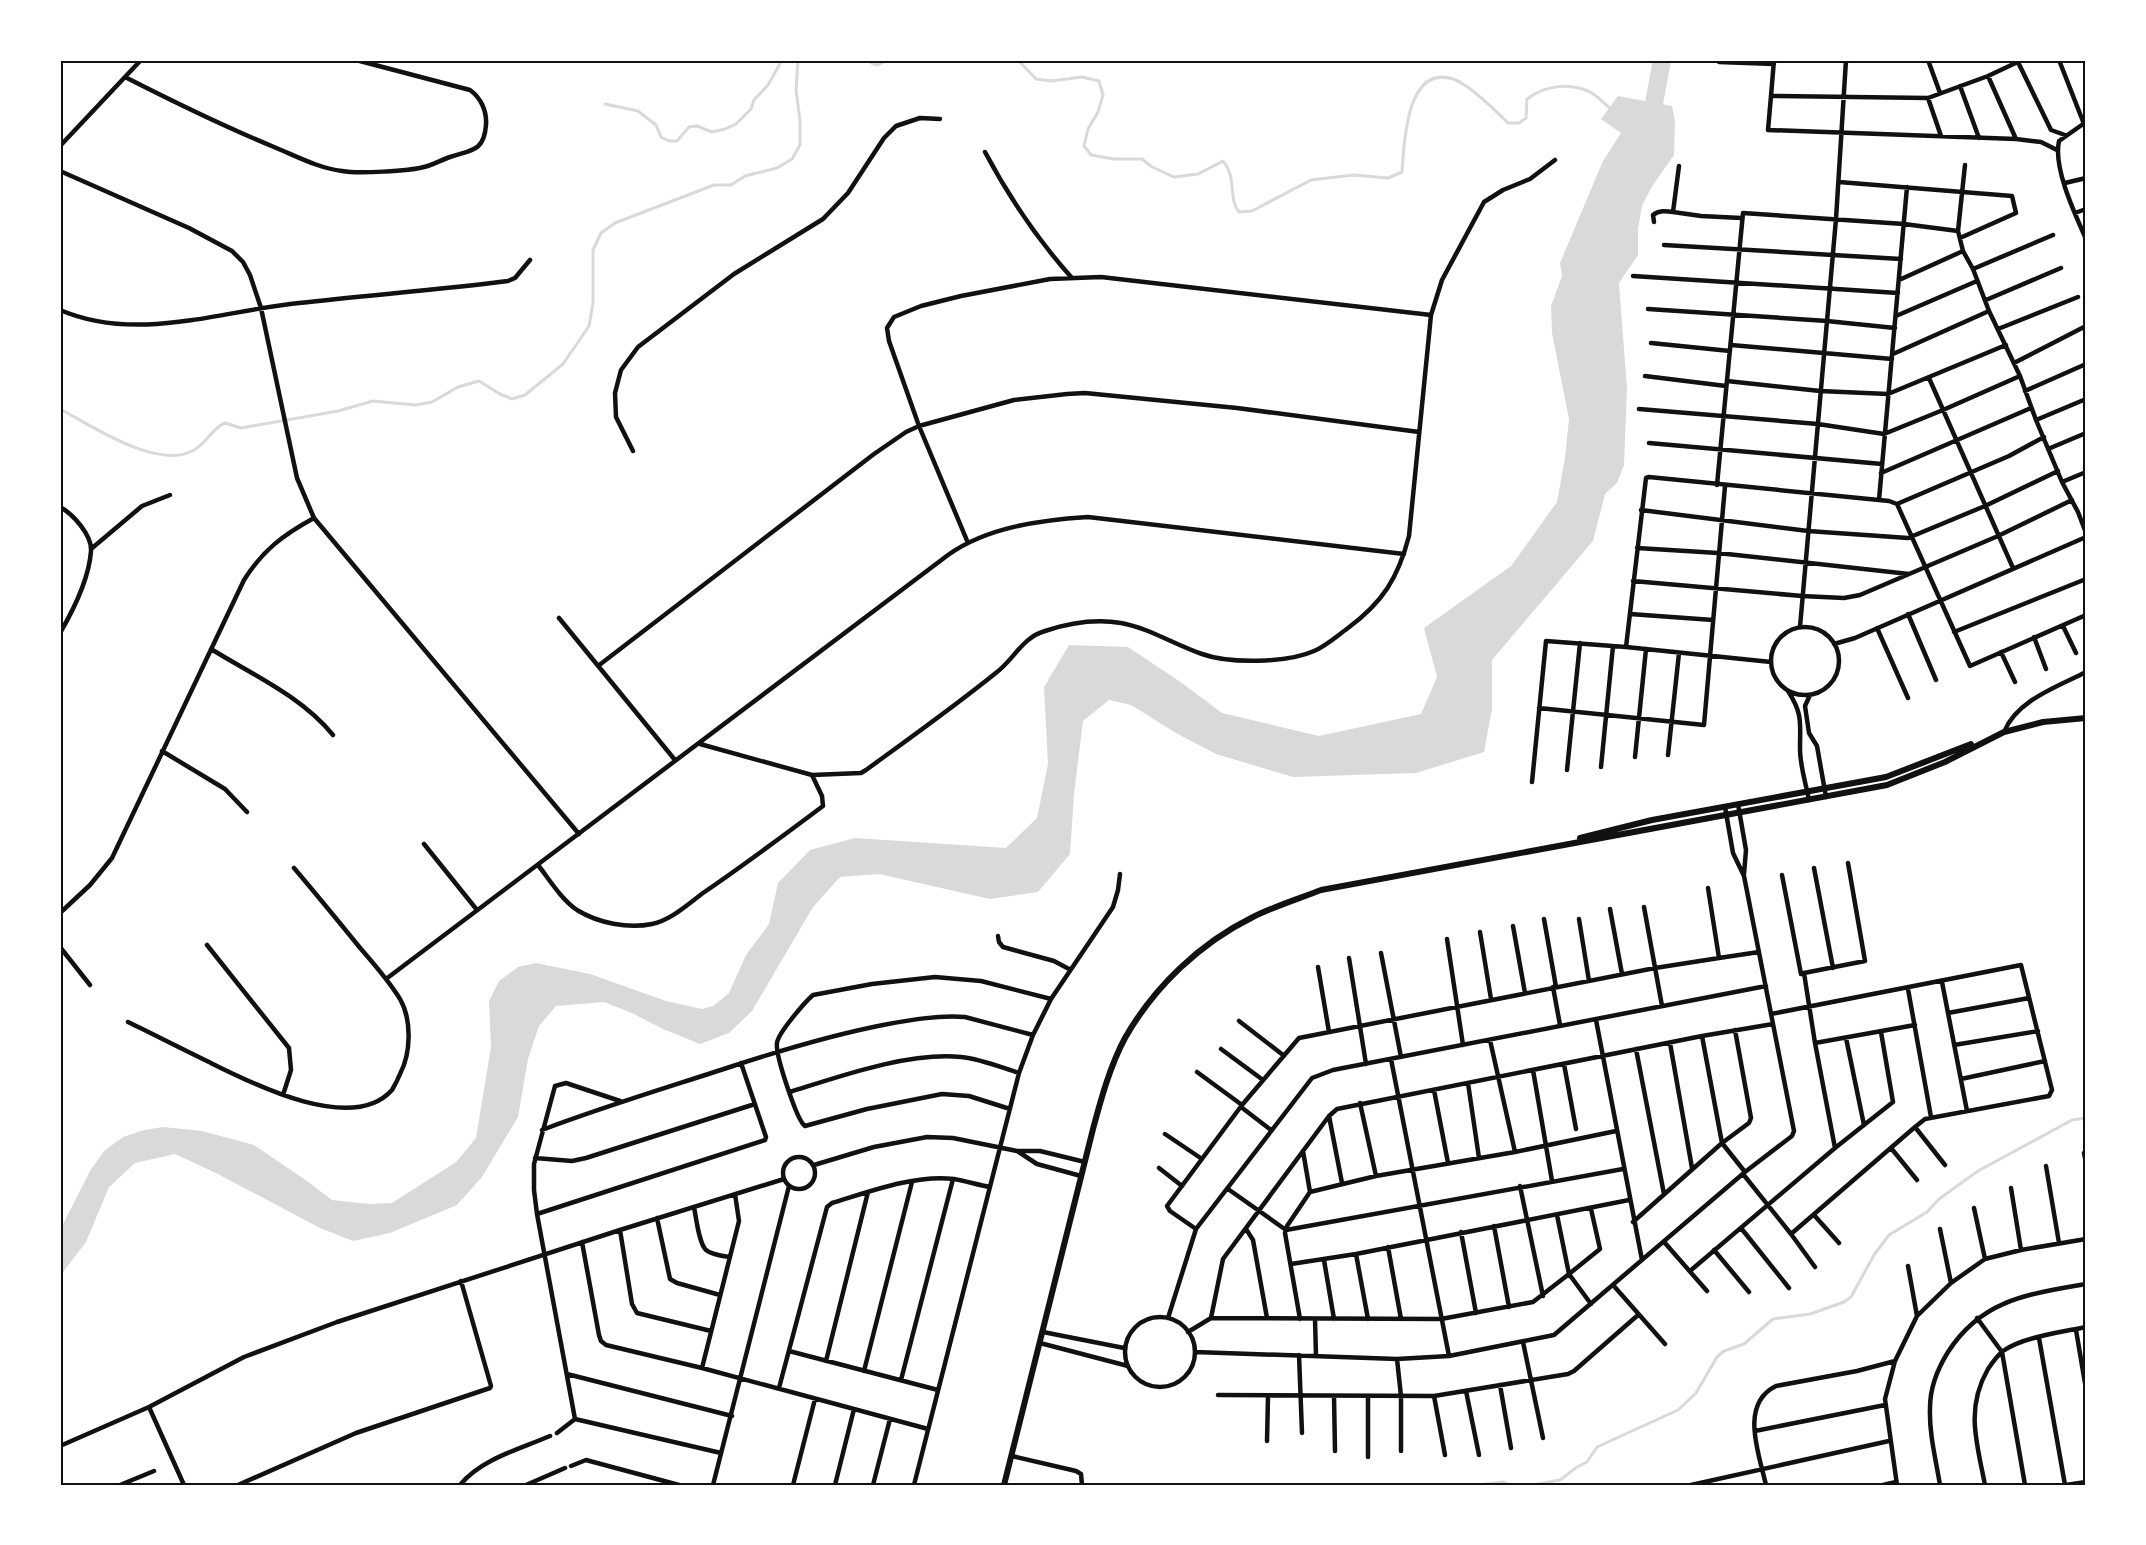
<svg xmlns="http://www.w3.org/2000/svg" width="2146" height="1545" viewBox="0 0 2146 1545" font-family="Poppins,sans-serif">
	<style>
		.water { fill: #d9d9d9 }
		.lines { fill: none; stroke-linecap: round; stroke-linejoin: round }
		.stream { stroke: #d9d9d9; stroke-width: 3 }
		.river { stroke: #d9d9d9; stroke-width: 18 }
		.minor { stroke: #111; stroke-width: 4.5 }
		.secondary { stroke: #111; stroke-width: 6 }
		.neatline { fill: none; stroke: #111; stroke-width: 2 }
	</style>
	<rect width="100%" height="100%" fill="#fff"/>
	<path class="water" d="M1618,96L1672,106L1675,121L1674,155L1651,188L1642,206L1638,229V255L1619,283L1627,389L1624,465L1617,483L1605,494L1593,541L1492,660V709L1484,752L1416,773L1293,777L1216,754L1176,733L1131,705L1109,700L1083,721L1074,794L1070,854L1038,892L990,899L879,874L840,877L813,907L752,1011L729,1033L700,1044L663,1029L632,1013L604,1002L556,1006L539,1026L528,1059L518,1117L482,1177L457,1205L390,1233L353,1241L320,1228L216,1173L175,1154L135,1163L109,1187L86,1242L60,1276V1230L90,1171L104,1151L123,1137L144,1130L163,1127L202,1131L254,1145L307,1181L332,1200L369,1204L392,1203L456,1162L476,1138L491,1047L489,1001L499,981L518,967L536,963L590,974L666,1001L702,1009L713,1006L729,993L746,955L769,924L778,883L810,850L855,838L1006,848L1037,818L1048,764L1044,687L1069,645L1128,647L1182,683L1222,713L1319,736L1421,714L1437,677L1424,628L1511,566L1557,502L1565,458L1569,419L1552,333L1551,306L1562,276L1560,263L1603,161L1621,133L1601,119Z"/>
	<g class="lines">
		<path class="stream" d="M870,60L871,63L878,65L887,60
			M1018,60L1036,79L1051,81L1082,77L1099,81L1103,95L1098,112L1088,129L1084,146L1091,155L1114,159H1142L1152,167L1174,177L1198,174L1223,161C1237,177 1228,199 1239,212L1252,211L1311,180L1353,175L1388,178L1402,172C1404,144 1406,64 1453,79C1469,84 1496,111 1508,123H1519L1526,118L1527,99C1545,85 1571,82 1592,93C1598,97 1605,104 1611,109
			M605,104L638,111L656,125L661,137L669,141H677L689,127L697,126L712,132L725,129L736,124L751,109L754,100L768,85L782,60
			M60,409C92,426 158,471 194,450C207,443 211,429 225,423L241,428L338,411L373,401L416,405L432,402L458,387L479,381L500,394L512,399L525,395L563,364L589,326L593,303V250L601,233L615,223L714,185H731L745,176L777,168L792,159L800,145V120L796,90L798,60
			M1479,1485L1503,1482L1510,1485
			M1533,1485L1560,1480L1577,1467L1587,1462L1597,1447L1678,1410L1696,1393L1717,1357L1724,1351L1744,1344L1773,1319L1810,1314L1844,1302L1851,1297L1874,1255L1889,1235L1927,1212L1939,1199L1978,1171L2072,1120L2086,1118"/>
		<path class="river" d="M1650,125L1662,60"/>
		<path class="minor" d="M1774,60L1771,96L1928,98L1988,76L2022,60
			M1797,60H1930
			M1928,60L1940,93
			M2017,60L2051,130L2065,135
			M2059,60L2084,124
			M1719,62L1774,64
			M1988,76L2016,139
			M125,77C174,102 223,126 274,147C296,156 318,168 342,171C358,174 409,171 424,167C433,165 441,160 450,157C471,150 484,152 486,125C487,111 481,98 470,90L356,60
			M1960,86L1979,138
			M1771,96L1768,130L2016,139L2041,142L2057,150
			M1928,98L1941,136
			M2086,122L2059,141C2053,168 2075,214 2086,239
			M60,146L141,60
			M985,152C1009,197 1037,239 1072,278
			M1679,166L1673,212L1701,216L1741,218
			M60,171L189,228L232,251L243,262L250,275L261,308L297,478L314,518L579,834
			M1839,182L2012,196L2016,213L1960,238
			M2065,183L2086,178
			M2075,213L2086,209
			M1654,222L1653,215C1659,210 1666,211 1673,212
			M1958,231L1965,165
			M1664,245L1901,259
			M1973,269L2053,235
			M1633,276L1898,293
			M1899,280L1963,251
			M1986,300L2061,268
			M1648,309L1827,321L1895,328
			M60,310C137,343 220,311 299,303C368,295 438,290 508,281L515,278L530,260
			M1896,316L1977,281
			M1998,329L2078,297
			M1651,343L1730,351
			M1731,345L1892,359
			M1893,354L1989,311
			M2014,363L2086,326
			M1645,376L1726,386
			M1929,378L2013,568
			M1727,381L1820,391L1888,394L2006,345
			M2025,391L2086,364
			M1639,409L1818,424L1884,434L1943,410L2020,376
			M2036,420L2086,399
			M1649,443L1882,464
			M2048,449L2086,433
			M633,451L616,417L615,393L621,370L638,347L734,274L823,219L848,193L884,138L896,126L920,118L940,119
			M1881,473L2031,408
			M2062,482L2086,472
			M1717,485L1743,213L1904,224L1958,231L1963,251L1973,269L1989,311L2020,376L2036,420L2062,482L2078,512L2086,533
			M1879,500L1907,187
			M1897,504L1970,666L2086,615
			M60,507C73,514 92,535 91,551C89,579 74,609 60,633
			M1641,510L1808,531L1908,538L1985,506L2058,471
			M968,543L919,426L889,341L887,328L894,317L921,306L961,296L1050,279L1101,277L1431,315
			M1637,548L1718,553L1909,574
			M91,549L142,506L170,495
			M1633,581L1802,596L1844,598L1860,595L1998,536L2072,500
			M1630,614L1713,620
			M1908,614L1936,680
			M559,618L675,760
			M2063,626L2076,653
			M1800,627L1836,219L1846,60
			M1771 661a34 34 0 1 1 68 0a34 34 0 1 1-68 0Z
			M1877,628L1908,698
			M1954,632L2086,579
			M2034,637L2046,669
			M1834,644L1855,638L2086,537
			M1626,647L1646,478L1649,477L1889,501L1897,504L2009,456L2044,437
			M211,649C253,675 301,696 333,735
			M2001,652L2015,682
			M598,666L874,454L906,432L919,426L1014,400L1067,394L1085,393L1237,408L1419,432
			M1788,691C1803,714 1800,723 1800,749C1800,766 1806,784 1809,800
			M1810,695L1805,706L1809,733L1817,746L1826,797
			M1539,708L1704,725L1725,486
			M2004,732C2017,700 2057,687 2086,672
			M700,744L812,775L861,773L866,770C910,738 955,706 997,672C1014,659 1023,637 1045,631C1069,623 1096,619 1121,623C1149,628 1175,645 1202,654C1230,664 1287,663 1314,651C1326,646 1337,636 1348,628C1383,602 1398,578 1409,536L1431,315L1442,280L1484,202L1503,190L1530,179L1555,160
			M162,751L225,789L247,812
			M1668,755L1679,653
			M1635,757L1646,649
			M1601,767L1613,646
			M1567,770L1580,643
			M1532,782L1546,641L1626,647L1771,662
			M1738,804L1746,850L1744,874
			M424,844L477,910
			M538,865C549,879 561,899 577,910C598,923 628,929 652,924C671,920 688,904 703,893C744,865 783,836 823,806L822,796L812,775
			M1814,868L1833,968
			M1782,875L1801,974L1804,973
			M1644,907L1662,1006
			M1610,909L1622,974
			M60,913L90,885L112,858L244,580C263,550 283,535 314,518
			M1544,919L1556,987
			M1579,919L1589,981
			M1513,926L1525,993
			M1480,932L1491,999
			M998,936L999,942L1003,947L1054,961L1069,969
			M1447,939L1463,1045
			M207,945L289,1048L291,1070L283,1095
			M60,947L90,985
			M1381,953L1401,1057
			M1349,958L1366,1064
			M1719,958L1759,952
			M1318,967L1329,1032
			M386,979L948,555C987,527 1041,520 1088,517L1404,554
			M1942,982L1967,1111
			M1553,987L1560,1025
			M1908,989L1931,1117
			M1948,1013L2029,998
			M1771,1014L2021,965L2052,1090L2049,1096L1925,1119L1915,1127L1945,1165
			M1596,1020L1642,1260
			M1239,1021L1283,1055
			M128,1022C155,1035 182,1049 209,1062C251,1083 352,1135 392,1090C395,1085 398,1079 400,1074C411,1053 412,1020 400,999C389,981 375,965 361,949C339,922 317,895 294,868
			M1702,1036L1722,1143L1745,1172
			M1846,1038L1864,1125
			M1490,1040L1515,1152
			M1670,1043L1692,1168
			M1815,1043L1915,1025
			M1954,1045L2038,1031
			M1221,1049L1263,1080
			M1636,1049L1664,1194
			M1391,1059L1449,1356
			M1564,1064L1576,1129
			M1533,1070L1552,1181
			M1197,1072L1242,1105
			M1961,1079L2045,1061
			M1468,1083L1479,1158
			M1434,1090L1448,1163
			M790,1092C841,1076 908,1052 961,1057C981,1059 1000,1067 1019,1073
			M1360,1103L1376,1176
			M1241,1107L1271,1130
			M1010,1109L969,1096L942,1094L867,1109L805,1126C797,1121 775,1054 777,1043C778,1033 805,1002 813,995L872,984L935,977L981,981L1051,999
			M1329,1116L1342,1183
			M542,1130C605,1106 669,1087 733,1066C782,1050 832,1035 883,1025C910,1020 937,1015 965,1017L1033,1035
			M1165,1134L1202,1159
			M1835,1148L1815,1043L1804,973L1865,961L1848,863
			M1891,1148L1917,1180
			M1017,1151L1037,1164L1081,1176
			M1303,1151L1310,1192
			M2084,1153L2086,1163
			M783 1173a16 16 0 1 1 32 0a16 16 0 1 1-32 0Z
			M535,1158L572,1161L586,1158L755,1104
			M814,1165L874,1147L927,1137L953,1138L1017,1151H1040L1085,1162
			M2046,1166L2059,1243
			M1159,1168L1182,1186
			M1743,1174L1791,1234L1915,1127
			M1520,1186L1543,1296
			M2011,1188L2021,1250
			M1228,1189L1286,1230L1623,1169
			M694,1207C696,1217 699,1244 706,1250C712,1255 723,1256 730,1257
			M1974,1208L1985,1259
			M537,1214L765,1140L766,1137L741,1063
			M1557,1215L1569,1274L1600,1249L1591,1209
			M1814,1215L1839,1243
			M657,1218L670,1279L677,1283L720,1295
			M1633,1222L1722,1143L1749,1123L1751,1118L1735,1030
			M1494,1226L1509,1307
			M1741,1228L1789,1288
			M1196,1229L1170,1211L1167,1206L1242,1105L1299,1038L1655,968L1719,958L1708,888
			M1246,1229L1253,1240L1267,1318
			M1940,1229L1951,1283
			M620,1230L632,1304L637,1313L711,1331
			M1461,1232L1476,1313
			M1791,1234L1815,1267
			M582,1242L599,1335L601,1341L606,1345L702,1368L928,1429
			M1665,1243L1707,1291
			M1388,1247L1401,1319
			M1714,1250L1749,1292
			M1356,1254L1368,1319
			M1324,1260L1334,1319
			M1291,1264L1356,1254L1629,1200
			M1908,1266L1917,1316
			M1690,1271L1835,1148L1893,1102L1881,1032
			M1613,1285L1665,1344
			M1125 1352a35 35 0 1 1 70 0a35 35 0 1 1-70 0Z
			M1168,1318L1196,1229L1312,1078L1333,1070L1766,986
			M1211,1318L1441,1319L1533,1302L1569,1274L1591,1304
			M1977,1318L2002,1352L2025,1485
			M1300,1319L1285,1233L1287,1226L1310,1192L1376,1176L1515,1152L1616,1131
			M1315,1319L1316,1356
			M2076,1330L2086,1389
			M1043,1332L1124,1348
			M1188,1332L1211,1318L1223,1259L1329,1116L1337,1109L1702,1036L1773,1024
			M2039,1338L2065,1485
			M1523,1342L1543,1438
			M1040,1343L1128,1366
			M789,1351L938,1390
			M1195,1352L1397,1359L1449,1356L1554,1335L1745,1172L1792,1136L1794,1131L1744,876L1733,853L1725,807
			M1299,1355L1302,1433
			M1397,1359L1401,1396V1451
			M826,1361L868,1192
			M702,1368L739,1221L735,1194
			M864,1371L912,1182
			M567,1374L732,1416
			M901,1380L953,1179
			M1500,1385L1511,1448
			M779,1388L827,1207L832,1203C868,1192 916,1174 954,1179C966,1181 978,1185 990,1187
			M1466,1391L1479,1455
			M1218,1395L1434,1396L1568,1374L1574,1371L1638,1315
			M1334,1396L1335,1451
			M1368,1396V1457
			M1434,1396L1445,1455
			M149,1407L184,1485
			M575,1419L537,1214L534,1190V1164L555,1086L566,1083L620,1101
			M1755,1431L1885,1405
			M557,1433L575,1419L721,1453
			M1267,1441L1268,1396
			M60,1446L149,1407L244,1357L337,1322L620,1230L784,1179
			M1012,1456L1076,1471L1081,1474L1082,1485
			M571,1466L586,1460L679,1485
			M120,1485L154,1471
			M238,1485L356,1433L490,1388L491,1386L461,1281
			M460,1485C481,1459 520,1449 550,1436
			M526,1485L565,1468
			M713,1485L789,1186
			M793,1485L815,1399
			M835,1485L854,1409
			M873,1485L890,1419
			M914,1485L1019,1073L1033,1035L1051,999L1113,907L1118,890L1120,874
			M1691,1485L1889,1441
			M1766,1485C1759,1454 1739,1404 1776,1386L1857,1371L1895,1361
			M1883,1485L1896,1482
			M1897,1485L1885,1399L1895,1361L1917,1316L1951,1283L1985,1259L2021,1250L2086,1239
			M1940,1485C1936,1460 1929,1434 1930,1408C1930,1389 1938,1368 1948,1352C1982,1299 2029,1294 2086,1284
			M1985,1485C1977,1443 1965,1409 1988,1369C1992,1363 1997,1356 2003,1351C2023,1337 2062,1332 2086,1327
			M2066,1485L2086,1482"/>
		<path class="secondary" d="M1580,838L1652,820L1886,777L1971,744
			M1004,1485L1093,1129C1101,1099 1110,1066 1125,1038C1154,987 1200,943 1253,917C1275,906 1298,899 1321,890L1887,785L1945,762L2004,732L2043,722L2086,718"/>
	</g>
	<rect width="2146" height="1545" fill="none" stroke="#ffffff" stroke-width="123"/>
	<rect x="62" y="62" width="2022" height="1422" class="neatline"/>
</svg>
